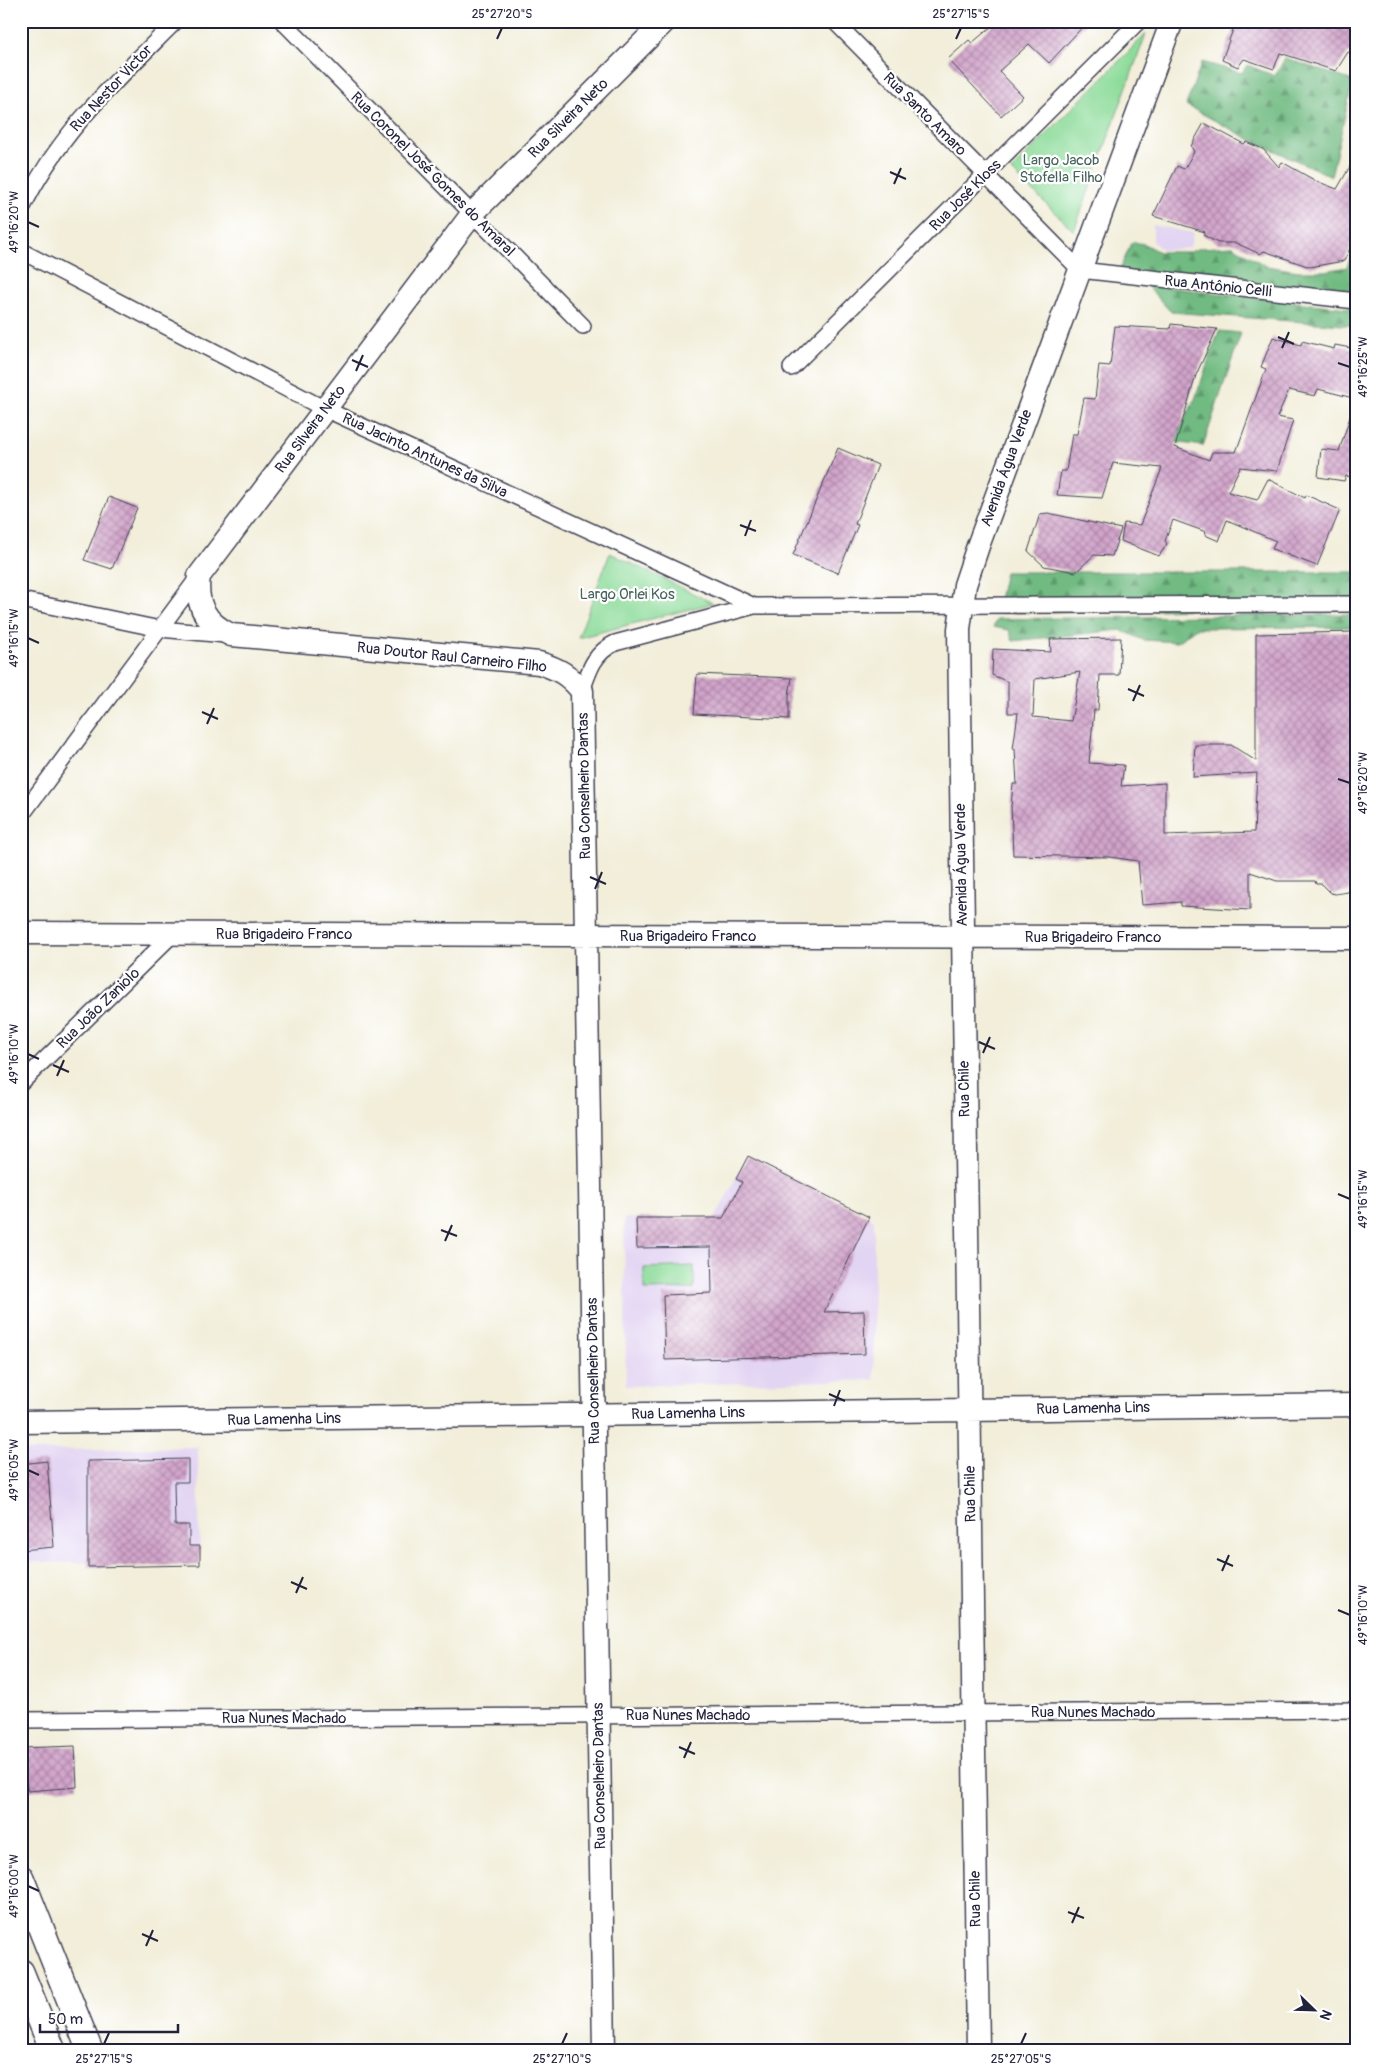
<svg xmlns="http://www.w3.org/2000/svg" width="1377" height="2072" viewBox="0 0 1377 2072" font-family="Pangolin,sans-serif">
	<style>
		.built { fill: #e2d4f3 }
		.forest { fill: url(#forest-firs); stroke: #4a6e5e }
		.park { fill: #8cdb9a; stroke: #577e6a }
		.building { fill: url(#building-cross-hatch); fill-rule: evenodd }
		.lines { fill: none; stroke-linecap: round; stroke-linejoin: round }
		.minor-casing { stroke: #414153; stroke-width: 18 }
		.secondary-casing { stroke: #414153; stroke-width: 25 }
		.primary-casing { stroke: #414153; stroke-width: 28 }
		.minor { stroke: #fff; stroke-width: 15 }
		.secondary { stroke: #fff; stroke-width: 22 }
		.primary { stroke: #fff; stroke-width: 25 }
		.ticks { fill: none; stroke: #22223b; stroke-width: 2 }
		.labels { text-anchor: middle; stroke-width: 4.5; stroke-linejoin: round; paint-order: stroke }
		.street-label { font-size: 15px; fill: #22223b; stroke: #fff }
		.park-label { font-size: 15px; fill: #47635c; stroke: #fff }
		.neatline { fill: none; stroke: #22223b; stroke-width: 2 }
		.ticks-label { font-size: 12px; text-anchor: middle; fill: #22223b }
	</style>
	<defs>
		<pattern id="forest-firs" width="22" height="20" patternUnits="userSpaceOnUse" patternTransform="scale(1.25)"><rect width="22" height="20" fill="#71bb82"/><path d="M5 1l3.5 6h-7zM16 11l3.5 6h-7z" fill="#5c986c"/></pattern>
		<pattern id="building-cross-hatch" width="8" height="8" patternUnits="userSpaceOnUse" patternTransform="scale(1.25)"><rect width="8" height="8" fill="#d2a4cb"/><path d="M0 0l8 8M0 8l8-8" fill="none" stroke="#aa85a6"/></pattern>
	</defs>
	<rect width="100%" height="100%" fill="#fff"/>
	<filter id="ink" filterUnits="userSpaceOnUse"><feTurbulence type="fractalNoise" baseFrequency=".02" numOctaves="2"/><feDisplacementMap in="SourceGraphic" scale="10" xChannelSelector="R" yChannelSelector="G"/><feConvolveMatrix kernelMatrix="1 2 1 2 8 2 1 2 1" color-interpolation-filters="sRGB"/></filter>
	<filter id="wash" filterUnits="userSpaceOnUse"><feTurbulence type="fractalNoise" baseFrequency=".0096" numOctaves="4" result="noise"/><feDisplacementMap in="SourceGraphic" scale="20" xChannelSelector="R" yChannelSelector="G"/><feGaussianBlur stdDeviation="1.12" result="paint"/><feColorMatrix in="noise" values="0 0 0 0 0 0 0 0 0 0 0 0 0 0 0 0 0 1.4 0 .05"/><feComposite in="paint" operator="in"/></filter>
	<g filter="url(#wash)">
		<rect width="100%" height="100%" fill="#f2eeda"/>
		<path class="built" d="M1153,225L1193,233L1190,248L1163,250L1153,242Z
			M748,1156L874,1220V1380L626,1386L624,1218H715Z
			M198,1447L200,1565L21,1562V1451Z"/>
		<path class="forest" d="M1285,58L1353,81L1331,176L1251,140L1186,105L1202,62L1242,73L1247,65L1275,76Z
			M1132,242L1144,244L1159,252H1189L1201,248L1233,246L1266,266L1298,271H1325L1347,267L1355,243L1356,295L1119,271Z
			M1146,285L1356,309V326L1171,312Z
			M1219,331L1241,333L1203,446L1174,442L1195,399Z
			M1005,572H1356V606L996,613Z
			M1356,614V627L1196,628L1177,642L1143,640L1121,630L1013,641L1009,630L993,627L997,619Z"/>
		<path class="park" d="M1146,34L1074,231L1011,170Z
			M610,553L713,603L578,638Z
			M694,1266V1289L644,1290V1268Z"/>
		<g id="blocks">
			<path class="building" d="M998,21H1088L1049,63L1029,44L999,71L1023,96L1001,116L948,59L969,40L972,43Z
				M1236,21H1356V55L1348,52L1336,71L1280,53L1274,69L1244,59L1238,67L1222,60Z
				M1204,123L1244,144L1246,142L1263,149L1279,167L1282,162L1316,181L1337,189L1356,156V236L1344,261L1310,267L1264,251L1260,254L1236,243H1218L1203,235L1205,232L1153,216L1177,166L1184,169L1194,152L1191,146Z
				M1171,324L1217,329L1196,375L1175,447L1209,460L1212,452H1236L1266,369L1261,367L1273,337L1301,345L1302,341L1334,349L1335,345L1356,349V387L1353,398L1318,389L1315,396L1289,390L1277,417L1293,420L1277,471L1240,467L1228,492L1257,500L1268,479L1305,498L1306,495L1340,510L1317,566L1272,549L1276,541L1227,520L1219,541L1205,535L1206,532L1173,520L1165,541L1167,544L1159,556L1121,541L1124,523L1140,525L1162,468L1113,463L1102,498L1057,495L1061,471H1066L1072,434H1077L1084,398L1095,399L1099,365L1110,366L1115,326L1170,329Z
				M1353,408H1356V467L1352,477L1346,476L1344,481L1318,477L1321,449L1339,451Z
				M838,448L878,465L855,524L858,525L838,573L793,555Z
				M109,497L137,508L112,569L84,560Z
				M1048,513L1121,529L1112,556L1094,555L1076,572L1044,566L1028,551L1040,514Z
				M1356,632V882L1352,883L1348,892L1335,894L1331,893L1322,884H1316L1315,881H1277L1250,872V910L1181,906V902L1142,905L1138,861L1109,857L1013,855L1011,806L1013,784H1017L1015,749H1013L1018,713H1008V682L992,675L993,649L1051,652L1050,639L1121,638L1119,675H1100L1098,710H1094L1089,763L1124,765L1121,786L1165,783V835L1254,832L1257,773L1193,777L1195,745H1231L1256,761V634ZM1080,672L1071,721L1033,717L1035,679Z
				M697,674L792,678L789,695V719L694,714Z
				M748,1156L869,1217L824,1312L864,1311L865,1354L665,1360L663,1295L712,1293L711,1247L637,1248L636,1218H723L742,1182L736,1179Z
				M188,1459V1482H174L175,1525H189V1546H200V1565L88,1567V1461Z
				M47,1461L54,1547L21,1550V1464Z
				M75,1746L77,1787L28,1791L21,1765V1748Z"/>
		</g>
	</g>
	<g filter="url(#ink)">
		<use href="#blocks" fill-opacity="0" stroke="#414153" stroke-width="1"/>
		<g class="lines">
			<g class="minor-casing">
				<path id="minor" d="M282,21L583,326
					M834,21L1080,270L1356,301
					M21,211C58,133 116,81 176,21
					M21,251L325,409L754,606
					M791,368L1139,21
					M21,600L160,629L226,635
					M582,691C589,670 594,653 615,643L754,606L1356,604
					M21,816L199,576
					M21,1083L174,933
					M21,1720L1356,1710"/>
			</g>
			<g class="secondary-casing">
				<path id="secondary" d="M21,933L1356,938
					M21,1422L1356,1405
					M604,2051L582,691C569,675 559,669 539,663L231,635C205,623 195,604 199,576L473,213L665,21
					M978,2051L959,629L965,585L978,546L1172,21"/>
			</g>
			<g class="primary-casing">
				<path id="primary" d="M21,1878L90,2051
					M21,1972L53,2051"/>
			</g>
			<use href="#minor" class="minor"/>
			<use href="#secondary" class="secondary"/>
			<use href="#primary" class="primary"/>
		</g>
	</g>
	<path class="ticks" d="M497,39L502,28M956,39L961,28M890,172L906,179M894,184L901,168M28,222L39,227M1278,337L1294,344M1282,348L1289,332M352,360L368,367M1338,363L1350,367M356,371L363,355M740,525L756,531M745,536L751,520M28,638L39,643M1128,689L1144,696M1133,701L1140,685M202,712L218,719M207,724L214,708M1338,779L1350,783M590,877L606,884M595,889L602,872M979,1042L995,1049M983,1053L990,1037M28,1054L39,1059M53,1065L69,1072M57,1076L64,1060M1338,1194L1350,1199M441,1230L457,1236M445,1241L452,1225M829,1394L845,1401M834,1406L840,1390M28,1470L39,1475M1217,1559L1233,1566M1222,1571L1229,1555M291,1582L307,1589M296,1593L303,1577M1338,1610L1350,1615M679,1747L695,1754M684,1758L691,1742M28,1886L39,1891M1068,1912L1084,1918M1072,1923L1079,1907M142,1934L158,1941M146,1946L153,1930M104,2044L109,2033M562,2044L567,2033M1021,2044L1026,2033"/>
	<g class="labels">
		<g class="street-label">
			<text transform="translate(111 88) rotate(-47)" y="5">Rua Nestor Victor</text>
			<text transform="translate(925 114) rotate(45)" y="5">Rua Santo Amaro</text>
			<text transform="translate(568 118) rotate(-45)" y="5">Rua Silveira Neto</text>
			<text transform="translate(433 174) rotate(45)" y="5">Rua Coronel José Gomes do Amaral</text>
			<text transform="translate(965 195) rotate(-45)" y="5">Rua José Kloss</text>
			<text transform="translate(1218 286) rotate(6)" y="5">Rua Antônio Celli</text>
			<text transform="translate(310 429) rotate(-53)" y="5">Rua Silveira Neto</text>
			<text transform="translate(425 455) rotate(25)" y="5">Rua Jacinto Antunes da Silva</text>
			<text transform="translate(1006 468) rotate(-70)" y="5">Avenida Água Verde</text>
			<text transform="translate(452 657) rotate(6)" y="5">Rua Doutor Raul Carneiro Filho</text>
			<text transform="translate(584 786) rotate(-91)" y="5">Rua Conselheiro Dantas</text>
			<text transform="translate(961 865) rotate(-91)" y="5">Avenida Água Verde</text>
			<text x="284" y="939">Rua Brigadeiro Franco</text>
			<text x="688" y="941">Rua Brigadeiro Franco</text>
			<text x="1093" y="942">Rua Brigadeiro Franco</text>
			<text transform="translate(98 1008) rotate(-44)" y="5">Rua João Zaniolo</text>
			<text transform="translate(964 1089) rotate(-91)" y="5">Rua Chile</text>
			<text transform="translate(593 1371) rotate(-91)" y="5">Rua Conselheiro Dantas</text>
			<text transform="translate(1093 1408) rotate(-1)" y="5">Rua Lamenha Lins</text>
			<text transform="translate(688 1413) rotate(-1)" y="5">Rua Lamenha Lins</text>
			<text transform="translate(284 1419) rotate(-1)" y="5">Rua Lamenha Lins</text>
			<text transform="translate(970 1494) rotate(-91)" y="5">Rua Chile</text>
			<text x="1093" y="1717">Rua Nunes Machado</text>
			<text x="688" y="1720">Rua Nunes Machado</text>
			<text x="284" y="1723">Rua Nunes Machado</text>
			<text transform="translate(599 1776) rotate(-91)" y="5">Rua Conselheiro Dantas</text>
			<text transform="translate(975 1899) rotate(-91)" y="5">Rua Chile</text>
		</g>
		<g class="park-label">
			<text x="1061" y="165">Largo Jacob<tspan x="1061" dy="17">Stofella Filho</tspan></text>
			<text x="627" y="599">Largo Orlei Kos</text>
		</g>
	</g>
	<rect width="1377" height="2072" fill="none" stroke="#fff" stroke-width="55"/>
	<g transform="translate(1314 2010) rotate(113)" stroke="#ffffff" stroke-width="4" paint-order="stroke">
	<path d="M0-4L9 19L0 12L-9 19Z" fill="#22223b"/>
	<text y="-8" font-size="14" font-weight="bold" text-anchor="middle" fill="#22223b">N</text>
	</g>
	<path d="M40 2024v8h138v-8" fill="none" stroke="#22223b" stroke-width="2.5"/>
	<text x="48" y="2024" font-size="15" fill="#22223b" stroke="#ffffff" stroke-width="4" paint-order="stroke">50 m</text>
	<rect x="28" y="28" width="1322" height="2016" class="neatline"/>
	<g class="ticks-label">
		<text x="502" y="18">25°27'20"S</text>
		<text x="961" y="18">25°27'15"S</text>
		<text transform="translate(14 222) rotate(-90)" y="4">49°16'20"W</text>
		<text transform="translate(1363 367) rotate(-90)" y="4">49°16'25"W</text>
		<text transform="translate(14 638) rotate(-90)" y="4">49°16'15"W</text>
		<text transform="translate(1363 783) rotate(-90)" y="4">49°16'20"W</text>
		<text transform="translate(14 1054) rotate(-90)" y="4">49°16'10"W</text>
		<text transform="translate(1363 1199) rotate(-90)" y="4">49°16'15"W</text>
		<text transform="translate(14 1470) rotate(-90)" y="4">49°16'05"W</text>
		<text transform="translate(1363 1615) rotate(-90)" y="4">49°16'10"W</text>
		<text transform="translate(14 1886) rotate(-90)" y="4">49°16'00"W</text>
		<text x="104" y="2063">25°27'15"S</text>
		<text x="562" y="2063">25°27'10"S</text>
		<text x="1021" y="2063">25°27'05"S</text>
	</g>
</svg>
